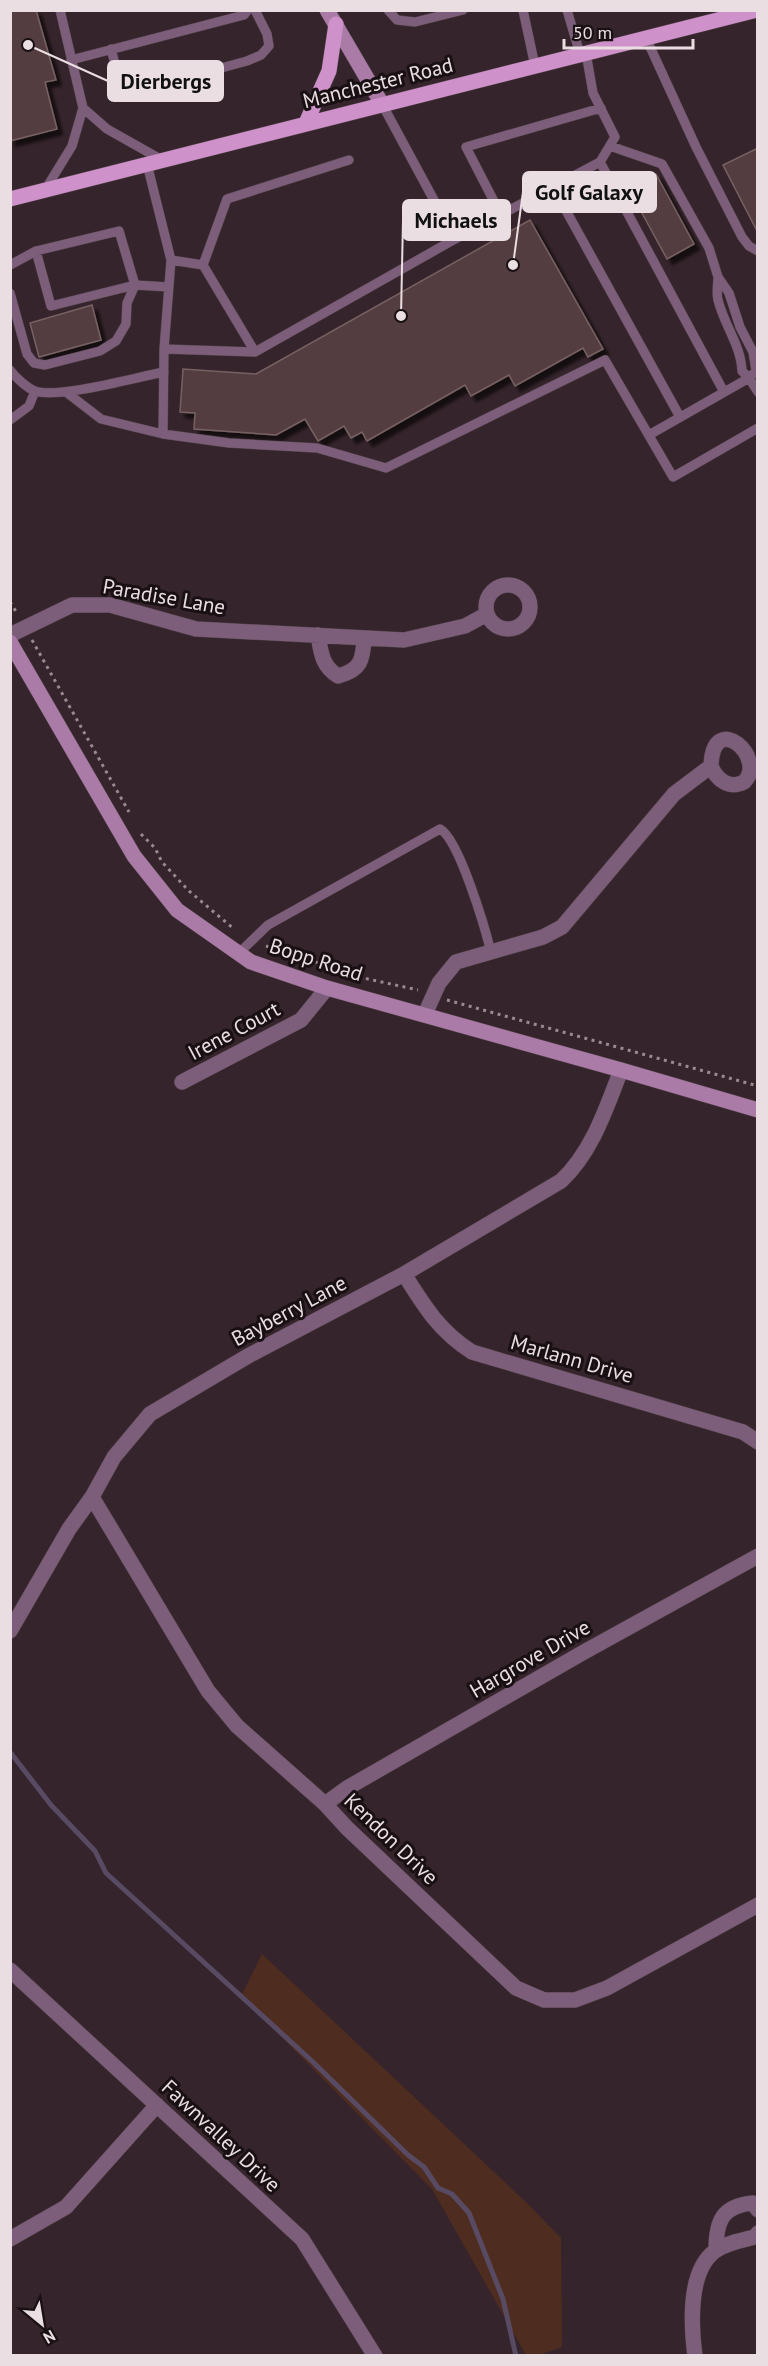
<svg xmlns="http://www.w3.org/2000/svg" width="768" height="2366" viewBox="0 0 768 2366" font-family="'PT Sans',sans-serif">
	<style>
		.green { fill: #4e2d20 }
		.lines { fill: none; stroke-linecap: round; stroke-linejoin: round }
		.stream { stroke: #594a63; stroke-width: 5 }
		.building { fill: #533e3f; stroke: #776162; stroke-width: 1.5; filter: url(#shadow) }
		.lane-casing { stroke: #524248; stroke-width: 10 }
		.street-casing { stroke: #524248; stroke-width: 16 }
		.secondary-casing { stroke: #524248; stroke-width: 16 }
		.primary-casing { stroke: #524248; stroke-width: 16 }
		.path { stroke: #988a90; stroke-width: 3; stroke-dasharray: 3 4.5; stroke-linecap: butt }
		.lane { stroke: #7c5e7a; stroke-width: 9 }
		.street { stroke: #7c5e7a; stroke-width: 15 }
		.secondary { stroke: #aa7ba7; stroke-width: 15 }
		.primary { stroke: #ce91ca; stroke-width: 15 }
		.labels { text-anchor: middle; stroke-width: 6; stroke-linejoin: round; paint-order: stroke }
		.street-label { font-size: 21px; fill: #eadee2; stroke: #181013 }
		.leader { fill: none; stroke: #eadee2; stroke-width: 2 }
		.callout-dot { fill: #eadee2; stroke: #181013; stroke-width: 2 }
		.callout { fill: #eadee2; stroke: #eadee2; stroke-width: 2 }
		.callout-label { font-size: 22px; text-anchor: middle; font-weight: bold; fill: #111 }
	</style>
	<defs>
		<filter id="shadow"><feDropShadow dx="5.5" dy="5.5" stdDeviation="1.5" flood-color="#0009"/></filter>
	</defs>
	<rect width="100%" height="100%" fill="#35242b"/>
	<path class="green" d="M262,1954L528,2204L561,2238L562,2347L539,2355H526L432,2189L241,1996Z"/>
	<g class="lines">
		<path class="stream" d="M10,1752L51,1805L95,1851L106,1873L313,2062L408,2155L424,2167L438,2188L452,2194L469,2213L503,2299L516,2356"/>
	</g>
	<path class="building" d="M10,10H36L56,80L45,82L57,129L10,141Z
		M758,148V233L723,165Z
		M656,174L694,244L667,259L631,193L641,183Z
		M530,220L603,349L588,357L583,348L515,386L509,375L471,396L465,385L367,441L362,432L351,438L344,426L318,441L305,419L276,435L194,429L195,413L180,412L183,369L256,374Z
		M92,305L101,340L39,357L30,323Z"/>
	<g class="lines">
		<g class="lane-casing">
			<path id="lane" d="M388,10L397,20L415,22L463,10
				M523,10L535,66
				M567,10L580,54
				M646,38L696,147L742,237L749,246L758,251
				M111,49L118,75L125,88L136,91L247,61L261,55L269,46L267,34L255,10
				M586,53L593,93L615,137L600,162
				M71,60L244,15L248,10
				M382,104L455,239L255,352L164,349L163,434L229,443L317,448L386,468L605,360L673,477L758,428
				M83,108L107,129L162,160
				M610,146L662,164L709,248L718,277L729,293L740,327L753,352L756,371L749,378L649,435
				M147,164L171,260L164,349
				M553,187L680,417
				M45,190L72,146L83,108L60,10
				M501,215L466,147L601,108
				M455,239L600,162L724,392
				M171,260L203,265L227,199L349,160
				M10,265L36,251
				M203,265L255,352
				M718,277C718,284 716,293 718,300C724,325 741,345 742,371L749,378L758,392
				M10,293L27,354L34,363L45,365L100,351L116,341L126,324L127,303L135,285L119,231L36,251L51,306L135,285L169,287
				M10,370C15,377 27,388 35,391C58,399 137,377 164,372
				M66,392L101,419L163,434
				M10,420L29,406L35,391
				M239,953L268,925L440,829C459,839 485,928 491,952"/>
		</g>
		<g class="street-casing">
			<path id="street" d="M486 607a22 22 0 1 1 44 0a22 22 0 1 1-44 0Z
				M10,635L72,605H110L196,629L404,640L465,626L487,614
				M318,635C321,653 322,666 338,676C361,670 363,660 364,638
				M425,1014L439,983L456,962L543,937L562,927L674,794L711,766C713,708 768,759 744,782C729,790 716,779 711,766
				M182,1082L301,1020L327,988
				M404,1274C424,1306 439,1331 472,1352L743,1432L758,1442
				M92,1497L208,1691L237,1726L325,1804L347,1828L516,1988L544,2000H575L607,1988L758,1905
				M10,1631L69,1529L92,1497L114,1457L150,1414L248,1356L404,1274L561,1181C592,1152 606,1109 621,1070
				M325,1804L347,1788L584,1652L758,1556
				M10,1970L302,2239L375,2356
				M10,2239L66,2207L157,2105
				M716,2250C716,2221 722,2206 753,2203L758,2210
				M695,2356C691,2325 688,2271 715,2251C726,2243 743,2240 755,2237L758,2233"/>
		</g>
		<g class="secondary-casing">
			<path id="secondary" d="M327,10L382,104
				M10,642L134,856L177,910L251,962L327,988L621,1070L758,1110"/>
		</g>
		<g class="primary-casing">
			<path id="primary" d="M306,123L329,71L336,24
				M10,199L757,10"/>
		</g>
		<path class="path" d="M10,602L17,613
			M32,640L129,812
			M141,834L155,848L162,862L189,891L234,929
			M266,946L368,979L418,990
			M447,1000L758,1086"/>
		<use href="#lane" class="lane"/>
		<use href="#street" class="street"/>
		<use href="#secondary" class="secondary"/>
		<use href="#primary" class="primary"/>
	</g>
	<g class="labels">
		<g class="street-label">
			<text transform="translate(378 83) rotate(-14)" y="7">Manchester Road</text>
			<text transform="translate(164 597) rotate(10)" y="7">Paradise Lane</text>
			<text transform="translate(316 960) rotate(18)" y="7">Bopp Road</text>
			<text transform="translate(234 1031) rotate(-28)" y="7">Irene Court</text>
			<text transform="translate(289 1311) rotate(-28)" y="7">Bayberry Lane</text>
			<text transform="translate(572 1359) rotate(16)" y="7">Marlann Drive</text>
			<text transform="translate(530 1659) rotate(-30)" y="7">Hargrove Drive</text>
			<text transform="translate(391 1839) rotate(44)" y="7">Kendon Drive</text>
			<text transform="translate(221 2136) rotate(43)" y="7">Fawnvalley Drive</text>
		</g>
	</g>
	<path class="leader" d="M28 45L108 81M513 265L523 192M401 316L403 220"/>
	<g class="callout-dot">
		<circle cx="28" cy="45" r="6"/>
		<circle cx="513" cy="265" r="6"/>
		<circle cx="401" cy="316" r="6"/>
	</g>
	<g class="callout">
		<rect x="108" y="61" width="115" height="40" rx="6"/>
		<rect x="523" y="172" width="133" height="40" rx="6"/>
		<rect x="403" y="200" width="107" height="40" rx="6"/>
	</g>
	<g class="callout-label">
		<text x="166" y="89">Dierbergs</text>
		<text x="589" y="200">Golf Galaxy</text>
		<text x="456" y="228">Michaels</text>
	</g>
	<rect width="768" height="2366" fill="none" stroke="#eadee2" stroke-width="24"/>
	<g transform="translate(42 2324) rotate(150)" stroke="#181013" stroke-width="4.5" paint-order="stroke">
	<path d="M0-4.5L10 22L0 15L-10 22Z" fill="#eadee2"/>
	<text y="-9" font-size="16" font-weight="bold" text-anchor="middle" fill="#eadee2">N</text>
	</g>
	<path d="M564 39v9h129v-9" fill="none" stroke="#eadee2" stroke-width="3"/>
	<text x="573" y="39" font-size="18" fill="#eadee2" stroke="#181013" stroke-width="4.5" paint-order="stroke">50 m</text>
</svg>
